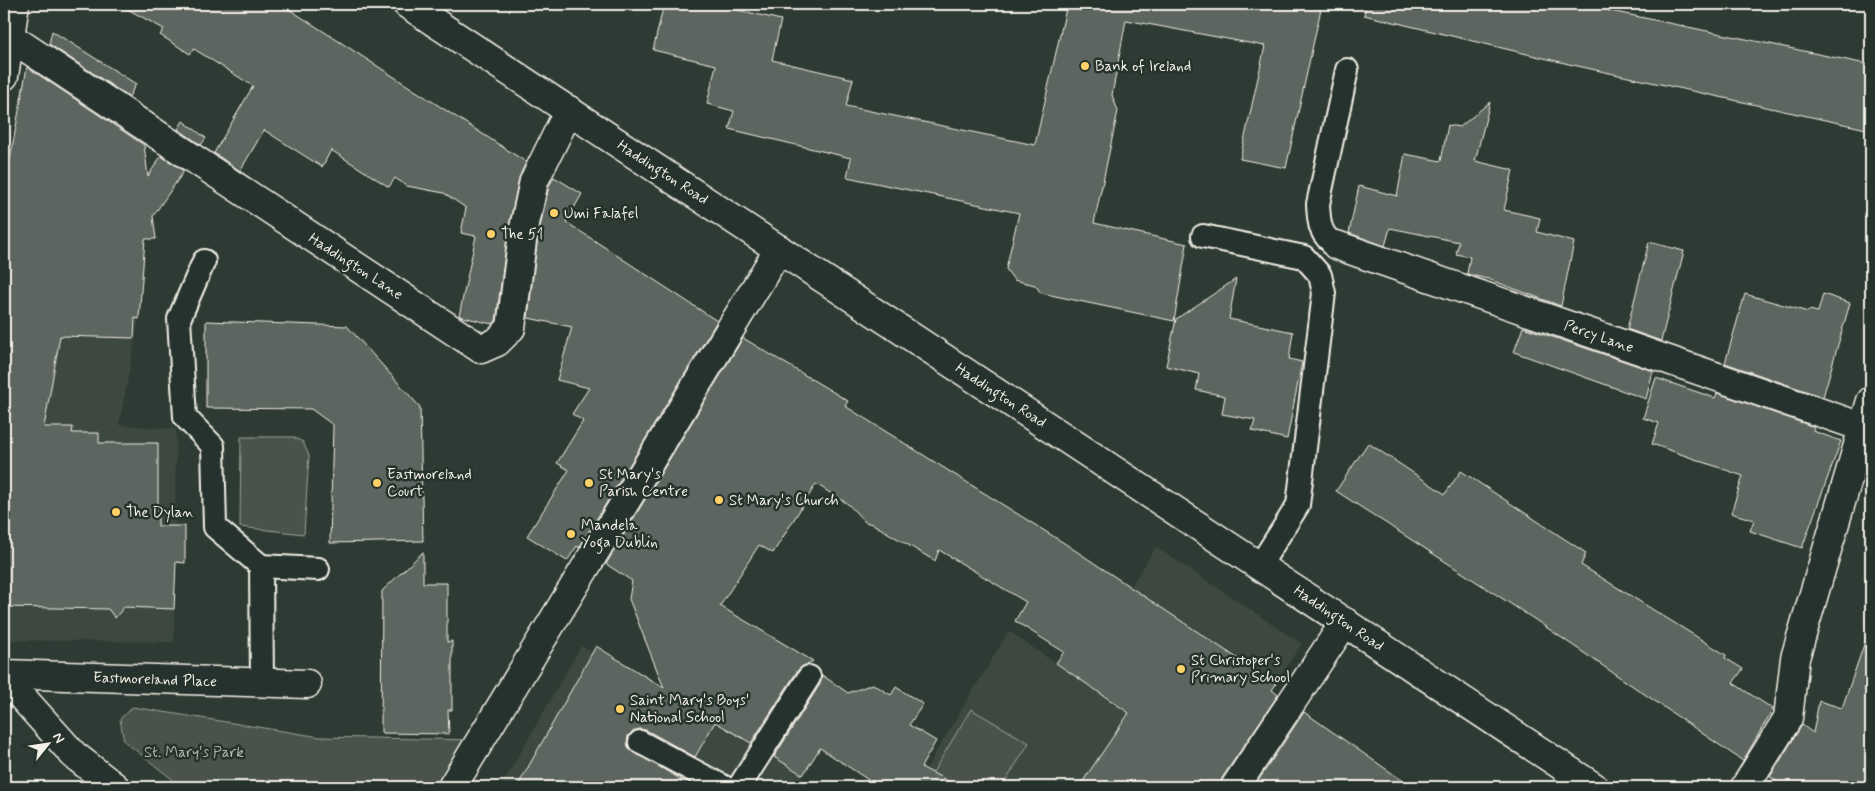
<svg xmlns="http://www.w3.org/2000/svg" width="1875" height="791" viewBox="0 0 1875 791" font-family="Mynerve,sans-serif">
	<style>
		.built { fill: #3c4841 }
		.green { fill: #48524c; stroke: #9ea29a }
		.building { fill: #5c655e; stroke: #f4f1e8 }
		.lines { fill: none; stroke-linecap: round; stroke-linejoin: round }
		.lane-casing { stroke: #f4f1e8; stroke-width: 26 }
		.street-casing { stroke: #f4f1e8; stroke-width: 31 }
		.secondary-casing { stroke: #f4f1e8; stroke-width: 31 }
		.lane { stroke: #26332d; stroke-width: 22 }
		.street { stroke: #26332d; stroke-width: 28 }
		.secondary { stroke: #26332d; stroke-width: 28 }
		.poi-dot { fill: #ffd166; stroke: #26332d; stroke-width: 2 }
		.labels { text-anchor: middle; stroke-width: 5; stroke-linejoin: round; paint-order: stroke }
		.poi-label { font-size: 15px; fill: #f4f1e8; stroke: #26332d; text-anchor: start }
		.street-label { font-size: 15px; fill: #f4f1e8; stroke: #26332d }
		.park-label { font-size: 15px; fill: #b8b9b1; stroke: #26332d }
	</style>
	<rect width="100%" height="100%" fill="#2e3b34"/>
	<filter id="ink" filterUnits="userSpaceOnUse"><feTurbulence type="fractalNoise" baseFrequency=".02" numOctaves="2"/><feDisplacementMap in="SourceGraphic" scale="10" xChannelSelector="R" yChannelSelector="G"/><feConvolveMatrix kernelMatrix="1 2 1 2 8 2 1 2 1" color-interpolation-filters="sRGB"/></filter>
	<g filter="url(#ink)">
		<path class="built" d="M4,314L36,317L139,319L119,425L176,429L174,642L4,640Z
			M1156,547L1302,644L1205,787H915L1009,631L1071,674L1098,638Z
			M581,646L746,741L795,659L852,696L795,787H501Z"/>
		<path class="green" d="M241,437H293L303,442L309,456L304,534L240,527Z
			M132,707L320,737L474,740L441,787H182L124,741L120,719Z
			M971,709L1029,743L1002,787H924Z"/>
		<path class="building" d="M118,4H281L526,162L519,178L508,230L496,321L492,324L459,316L476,236L461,233L466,208L444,193L407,186L395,178L389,187L331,150L322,167L264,130L240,171L214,153L253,86L194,49L190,54L160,35L164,29Z
			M664,4H712L781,20L772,60L853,79L846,106L1035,145L1067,4H1322L1286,168L1240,159L1265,46L1126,20L1112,95L1118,111L1094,223L1187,244L1174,321L1041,293L1035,285L1014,280L1006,269L1019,213L847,177L851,158L729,129L734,111L707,104L716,65L653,50Z
			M1366,4H1577L1871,65V130L1573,65L1364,15Z
			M52,31L136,84L129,97L49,44Z
			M27,67L144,145L148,176L161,156L184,171L153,216L156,239H145L139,319L135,318L134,338L60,336L44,427H73L72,433H99V443H158V526H185V563L176,562L174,609L124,607L115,618L108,609L4,607V192Z
			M1490,102L1475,161L1513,170L1504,210L1540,218L1537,232L1574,242L1561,306L1488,279L1467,274L1470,257L1456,254L1459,242L1390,228L1385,246L1349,233L1359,186L1397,196L1405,154L1441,161L1448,125L1460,127Z
			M183,121L206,138L201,145L178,129Z
			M554,177L582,194L566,222L717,321L579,548L577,546L567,561L527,536L569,470L557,463L583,421L572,414L589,388L557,380L572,327L528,318L538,236L549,186Z
			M1649,242L1684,251L1661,341L1627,329Z
			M1236,279L1229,319L1293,332L1289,359L1302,362L1287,439L1252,431L1255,420L1222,414L1225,396L1196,390L1199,374L1166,366L1176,319Z
			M1745,294L1808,312L1809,310L1818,312L1823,294L1850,303L1823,397L1725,363Z
			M206,321L347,326L420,407L423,541L330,543L333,425L311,409L206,408Z
			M1523,327L1653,371L1646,399L1514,352Z
			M743,338L848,401L845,406L1064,543L1276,684L1272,690L1278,695L1222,778L1220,787H1079L1129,713L1056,663L1064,652L1015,621L1026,602L939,550L935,561L873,524L865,522L848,504L816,484L773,553L759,545L720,606L813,661L798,670L751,743L715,722L695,757L646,730L639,729L633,731L628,736L627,743L629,749L682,780L678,787H517L596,646L664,688L629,599L632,581L606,564Z
			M1656,378L1715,398L1717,393L1814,427L1813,431L1841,441L1802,548L1750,531L1754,520L1731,513L1743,476L1652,444L1659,423L1643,418Z
			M1368,443L1445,494L1461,471L1586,553L1581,565L1726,655L1725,658L1743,669L1733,683L1773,709L1743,761L1534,619L1336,491Z
			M423,552V583H447V642L452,641V710H448L449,734L381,733L382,591Z
			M1867,636L1871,637V787H1786L1770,777L1802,725L1813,733L1819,701L1842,708Z
			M822,675L848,693L873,684L891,695L896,687L923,704L909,725L936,741L921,767L960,787H879L820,748L803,775L774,757L820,684Z
			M1304,712L1370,758L1412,787H1254Z"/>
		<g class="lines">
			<g class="lane-casing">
				<path id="lane" d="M1203,236L1304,257L1320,275L1324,293L1298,505L1260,565
					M1336,245C1319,235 1319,222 1318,204L1347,70
					M204,261L179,319L185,417L213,446L215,527L261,566L318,569
					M261,566L262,682
					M640,742L724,787
					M739,787L809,677"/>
			</g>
			<g class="street-casing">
				<path id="street" d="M10,37L481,349L497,342L511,328L523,233L534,181L569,110
					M4,76L15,4
					M1336,245L1862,427
					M4,674L307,684
					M452,787L779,249
					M1235,787L1345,622
					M1745,787L1788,718L1795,658L1871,401"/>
			</g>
			<g class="secondary-casing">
				<path id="secondary" d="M407,4L1594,787
					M4,677L74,755L115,787"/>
			</g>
			<use href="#lane" class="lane"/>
			<use href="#street" class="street"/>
			<use href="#secondary" class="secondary"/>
		</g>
	</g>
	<g class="poi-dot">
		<circle cx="1085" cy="66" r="5"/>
		<circle cx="554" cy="213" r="5"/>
		<circle cx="491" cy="234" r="5"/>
		<circle cx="377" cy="483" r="5"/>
		<circle cx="589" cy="483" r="5"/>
		<circle cx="719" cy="500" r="5"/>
		<circle cx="116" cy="512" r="5"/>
		<circle cx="571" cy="534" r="5"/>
		<circle cx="1181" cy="669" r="5"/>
		<circle cx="620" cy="709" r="5"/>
	</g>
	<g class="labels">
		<g class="poi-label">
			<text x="1095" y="71">Bank of Ireland</text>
			<text x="564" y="218">Umi Falafel</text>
			<text x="501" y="239">The 51</text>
			<text x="387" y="479">Eastmoreland<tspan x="387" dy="17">Court</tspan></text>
			<text x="599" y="479">St Mary's<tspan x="599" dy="17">Parish Centre</tspan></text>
			<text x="729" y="505">St Mary's Church</text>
			<text x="126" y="517">The Dylan</text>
			<text x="581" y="530">Mandela<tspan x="581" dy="17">Yoga Dublin</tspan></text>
			<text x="1191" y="665">St Christoper's<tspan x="1191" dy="17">Primary School</tspan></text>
			<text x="630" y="705">Saint Mary's Boys'<tspan x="630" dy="17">National School</tspan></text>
		</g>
		<g class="street-label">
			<text transform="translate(663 172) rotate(33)" y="5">Haddington Road</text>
			<text transform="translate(356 266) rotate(33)" y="5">Haddington Lane</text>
			<text transform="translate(1599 336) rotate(19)" y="5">Percy Lane</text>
			<text transform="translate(1001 395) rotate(33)" y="5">Haddington Road</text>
			<text transform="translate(1339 618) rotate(34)" y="5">Haddington Road</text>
			<text transform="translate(155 679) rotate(2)" y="5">Eastmoreland Place</text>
		</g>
		<g class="park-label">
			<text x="194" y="757">St. Mary's Park</text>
		</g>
	</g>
	<rect width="1875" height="791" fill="none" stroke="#26332d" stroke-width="20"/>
	<rect x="10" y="10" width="1855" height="771" fill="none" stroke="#f4f1e8" stroke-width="2" filter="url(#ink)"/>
	<g transform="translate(48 744) rotate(60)" stroke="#26332d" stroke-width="4" paint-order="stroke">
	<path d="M0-4L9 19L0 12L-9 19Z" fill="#f4f1e8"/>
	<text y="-8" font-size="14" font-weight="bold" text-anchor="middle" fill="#f4f1e8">N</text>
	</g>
</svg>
